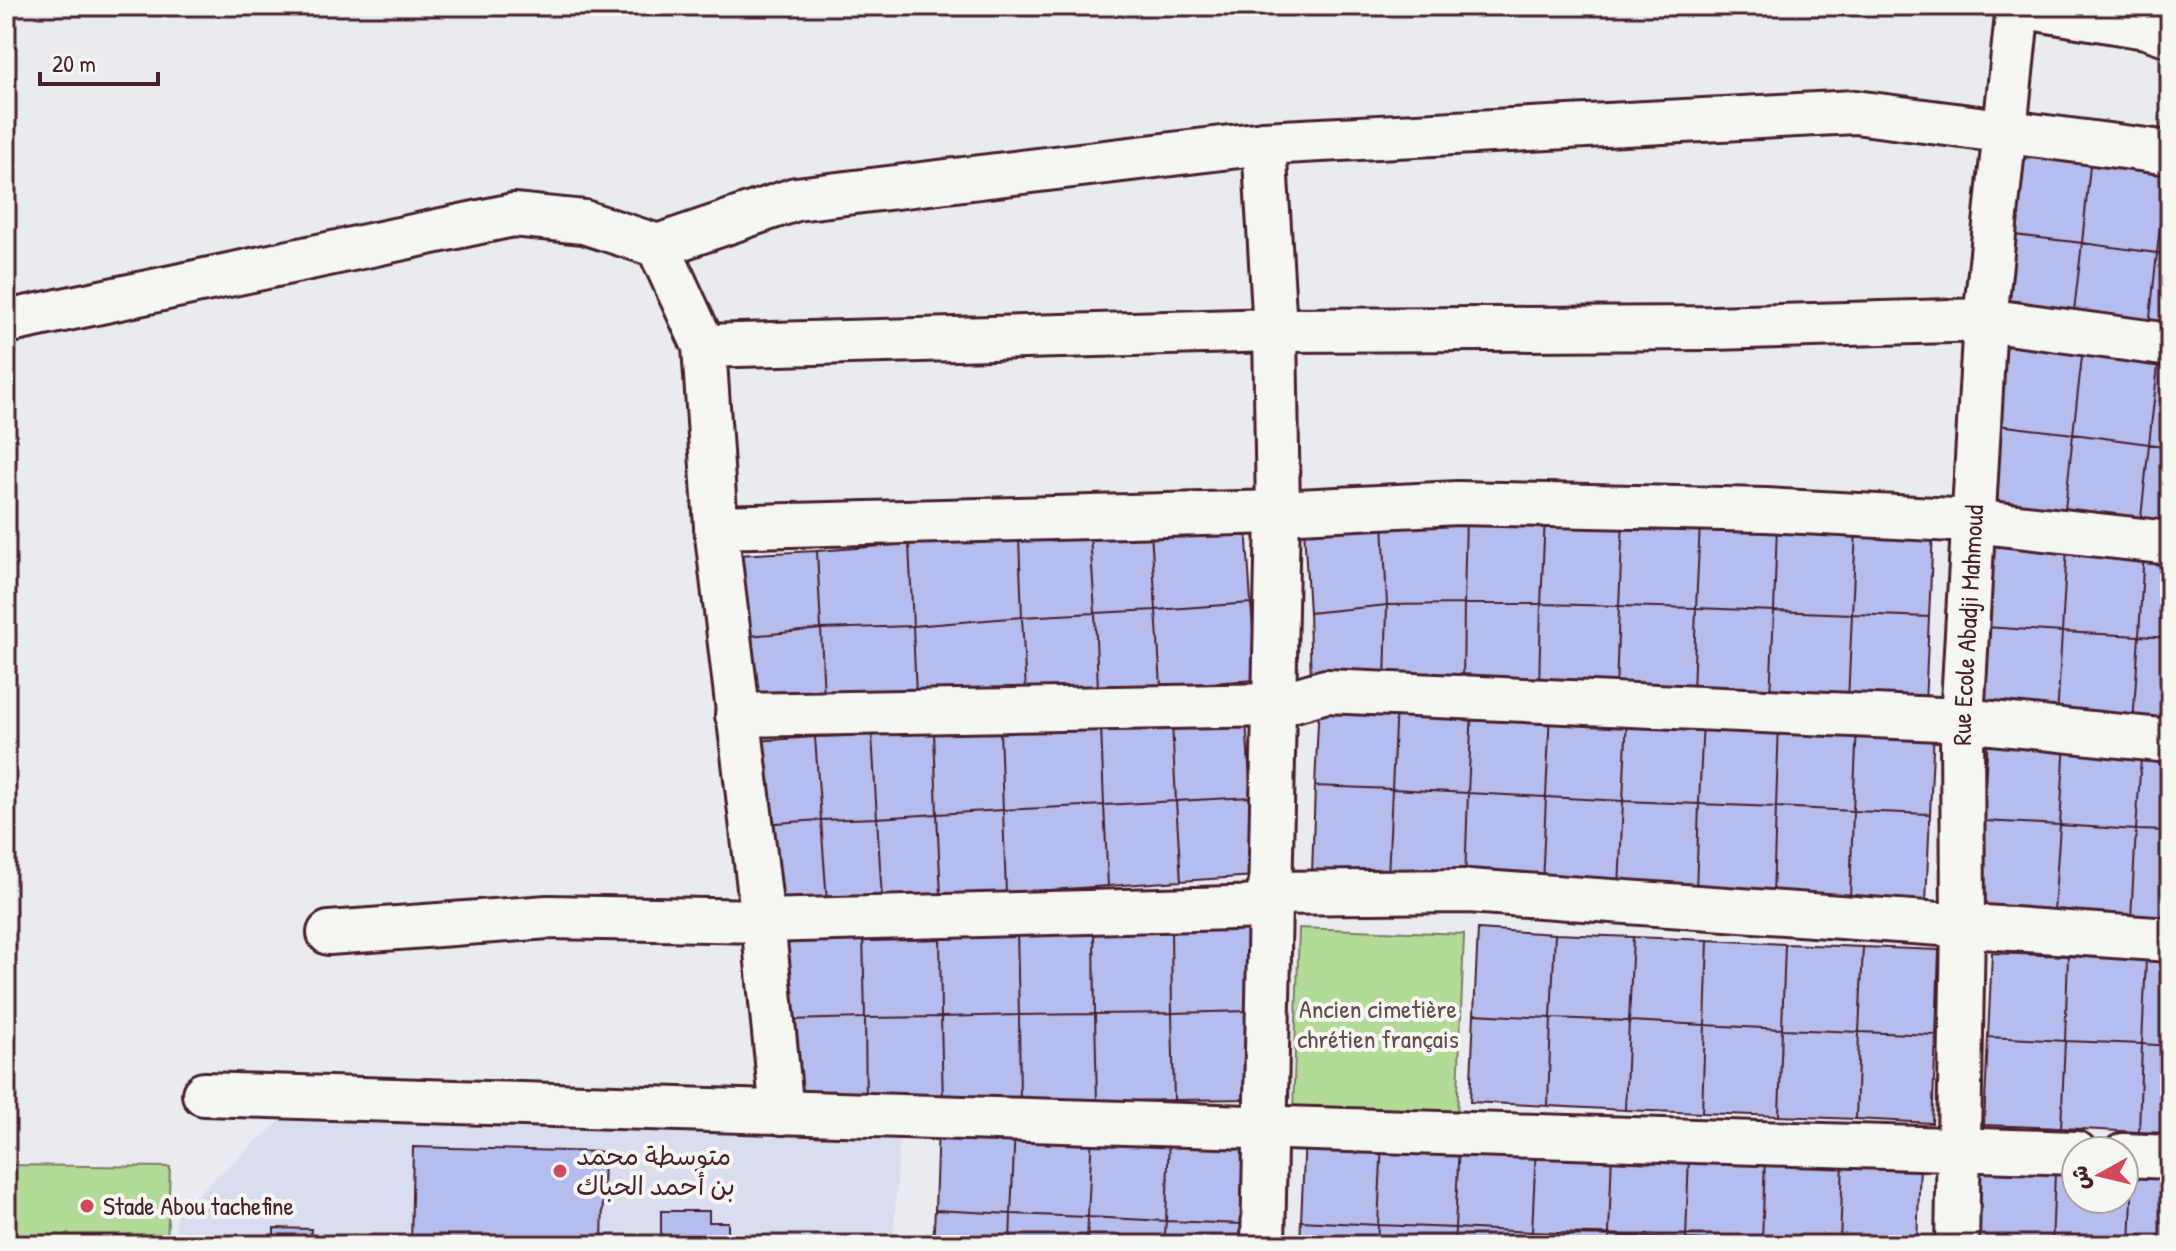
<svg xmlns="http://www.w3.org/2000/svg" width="2176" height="1251" viewBox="0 0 2176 1251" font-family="'Patrick Hand','Playpen Sans Arabic',sans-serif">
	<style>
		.built { fill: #d9ddf0 }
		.green { fill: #b2db98; stroke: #7e7d62; stroke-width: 2 }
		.building { fill: #b4bdee; stroke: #4a1f2b; stroke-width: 2 }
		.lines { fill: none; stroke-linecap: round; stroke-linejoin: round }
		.street-casing { stroke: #4a1f2b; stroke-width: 48 }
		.street { stroke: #f6f6f2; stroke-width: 42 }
		.poi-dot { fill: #d1495b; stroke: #f6f6f2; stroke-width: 3 }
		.labels { text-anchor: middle; stroke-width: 8; stroke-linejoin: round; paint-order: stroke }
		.street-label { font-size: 26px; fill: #4a1f2b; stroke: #f6f6f2 }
		.park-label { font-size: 26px; fill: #644e46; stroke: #f6f6f2 }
		.poi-label { font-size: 26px; fill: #4a1f2b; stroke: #f6f6f2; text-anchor: start }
	</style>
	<rect width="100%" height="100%" fill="#e9ebf1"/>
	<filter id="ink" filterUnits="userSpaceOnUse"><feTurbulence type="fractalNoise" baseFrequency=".0125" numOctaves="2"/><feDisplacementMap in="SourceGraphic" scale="16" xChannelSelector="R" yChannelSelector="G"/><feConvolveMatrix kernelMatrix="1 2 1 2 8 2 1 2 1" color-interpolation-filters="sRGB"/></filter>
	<g filter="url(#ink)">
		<path class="built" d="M301,1102L900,1129L893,1245H175L176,1213Z"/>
		<path class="green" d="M1299,928L1464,934L1457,1119L1293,1113Z
			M6,1165L170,1167L167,1245H6Z"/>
		<path class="building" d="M2015,147L2091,156L2082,243L2006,234Z
			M2091,156L2167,166L2157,253L2082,243Z
			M2167,166H2170V255L2157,253Z
			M2006,234L2082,243L2072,328L1997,319Z
			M2082,243L2157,253L2148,336L2072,328Z
			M2157,253L2170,255V338L2148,336Z
			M2007,339L2083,348L2073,434L1998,425Z
			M2083,348L2159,357L2149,444L2073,434Z
			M2159,357L2170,358V447L2149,444Z
			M1998,425L2073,434L2064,519L1988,511Z
			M2073,434L2149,444L2140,527L2064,519Z
			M2149,444L2170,447V530L2140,527Z
			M1466,515L1464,604L1387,605L1383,522Z
			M1466,515L1545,517L1541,604H1464Z
			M1545,517L1623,520L1619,606L1541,604Z
			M1623,520L1700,523L1696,608L1619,606Z
			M1383,522L1387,605L1309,613L1304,528Z
			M1700,523L1777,526L1774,611L1696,608Z
			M1246,524L1251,603L1156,610L1151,531Z
			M1777,526L1856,529L1852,614L1774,611Z
			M1856,529L1933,532L1929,617L1852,614Z
			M1151,531L1156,610L1095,613L1090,535Z
			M1090,535L1095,613L1022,617L1019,538Z
			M1019,538L1022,617L913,626L909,544Z
			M1990,542L2067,546L2062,632L1985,627Z
			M909,544L913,626L821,629L817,551Z
			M2067,546L2144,551L2139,636L2062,632Z
			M817,551L821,629L739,637L735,555Z
			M2144,551L2170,553V638L2139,636Z
			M1251,603L1257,680L1161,686L1156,610Z
			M1464,604L1463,687L1385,684L1387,605Z
			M1464,604H1541L1539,689L1463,687Z
			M1541,604L1619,606L1616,691L1539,689Z
			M1387,605L1385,684L1311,683L1309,613Z
			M1619,606L1696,608L1693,694L1616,691Z
			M1696,608L1774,611L1770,698L1693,694Z
			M1156,610L1161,686L1098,689L1095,613Z
			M1774,611L1852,614L1848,701L1770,698Z
			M1095,613L1098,689L1026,692L1022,617Z
			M1852,614L1929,617L1925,705L1848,701Z
			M1022,617L1026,692L916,696L913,626Z
			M913,626L916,696L824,700L821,629Z
			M1985,627L2062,632L2057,719L1980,715Z
			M821,629L824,700L745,705L739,637Z
			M2062,632L2139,636L2133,724L2057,719Z
			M2139,636L2170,638V726L2133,724Z
			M1319,701L1396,704L1392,789L1315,786Z
			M1396,704L1472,708L1468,793L1392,789Z
			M1472,708L1550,712L1546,797L1468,793Z
			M1550,712L1627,716L1623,801L1546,797Z
			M1627,716L1703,720L1699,804L1623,801Z
			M1246,720L1251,797L1176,801L1172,723Z
			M1703,720L1779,723L1776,807L1699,804Z
			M1172,723L1176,801L1104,805L1101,726Z
			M1779,723L1857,726L1853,811L1776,807Z
			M1101,726L1104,805L1003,810L1000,730Z
			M1857,726L1934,729L1930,814L1853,811Z
			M1000,730L1003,810L937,814L934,732Z
			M934,732L937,814L877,818L872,735Z
			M872,735L877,818L821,820L815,737Z
			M1988,735L2065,740L2060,825L1983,821Z
			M815,737L821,820L761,824L755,741Z
			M2065,740L2142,744L2136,830L2060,825Z
			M2142,744L2170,746V831L2136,830Z
			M1315,786L1392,789L1388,877L1312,874Z
			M1392,789L1468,793L1465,881L1388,877Z
			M1468,793L1546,797L1542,885L1465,881Z
			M1251,797L1255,876L1181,881L1176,801Z
			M1546,797L1623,801L1619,888L1542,885Z
			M1176,801L1181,881L1108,886L1104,805Z
			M1623,801L1699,804L1696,892L1619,888Z
			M1699,804L1776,807L1773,895L1696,892Z
			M1104,805L1108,886L1006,893L1003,810Z
			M1776,807L1853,811L1850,898L1773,895Z
			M1003,810L1006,893L941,896L937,814Z
			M1853,811L1930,814L1926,902L1850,898Z
			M937,814L941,896L882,899L877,818Z
			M877,818L882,899L827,902L821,820Z
			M821,820L827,902L766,907L761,824Z
			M1983,821L2060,825L2054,912L1978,908Z
			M2060,825L2136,830L2131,917L2054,912Z
			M2136,830L2170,831V920L2131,917Z
			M1247,927L1249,1011L1172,1013L1171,928Z
			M1171,928L1172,1013L1095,1014L1094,930Z
			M1478,929L1555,934L1551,1018L1474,1014Z
			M1094,930L1095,1014L1019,1015L1017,931Z
			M1017,931L1019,1015L941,1017L940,932Z
			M940,932L941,1017L865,1018L863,933Z
			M863,933L865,1018L788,1020L786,934Z
			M1555,934L1633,937L1629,1021L1551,1018Z
			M1633,937L1708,940L1705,1025L1629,1021Z
			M1708,940L1785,944L1782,1029L1705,1025Z
			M1785,944L1863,947L1859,1032L1782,1029Z
			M1863,947L1939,950L1936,1035L1859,1032Z
			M1992,953L2068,956L2065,1041L1988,1037Z
			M2068,956L2146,959L2142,1044L2065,1041Z
			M2146,959L2170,961V1046L2142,1044Z
			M1249,1011L1252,1099L1174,1100L1172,1013Z
			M1172,1013L1174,1100L1097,1102L1095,1014Z
			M1095,1014L1097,1102L1020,1104L1019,1015Z
			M1474,1014L1551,1018L1548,1106L1470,1102Z
			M1019,1015L1020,1104L943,1105L941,1017Z
			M941,1017L943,1105L866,1106L865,1018Z
			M865,1018L866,1106L790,1107L788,1020Z
			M1551,1018L1629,1021L1625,1110L1548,1106Z
			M1629,1021L1705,1025L1702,1113L1625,1110Z
			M1705,1025L1782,1029L1779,1116L1702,1113Z
			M1782,1029L1859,1032L1856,1119L1779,1116Z
			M1859,1032L1936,1035L1932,1123L1856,1119Z
			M1988,1037L2065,1041L2061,1128L1984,1125Z
			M2065,1041L2142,1044L2139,1132L2061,1128Z
			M2142,1044L2170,1046V1133L2139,1132Z
			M938,1125L1015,1128L1011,1214L935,1210Z
			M1015,1128L1092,1132L1088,1217L1011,1214Z
			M1092,1132L1169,1136L1166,1221L1088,1217Z
			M1169,1136L1246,1140L1242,1224L1166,1221Z
			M1305,1136L1382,1139L1378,1225L1301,1221Z
			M1382,1139L1459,1143L1455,1228L1378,1225Z
			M1459,1143L1536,1147L1532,1232L1455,1228Z
			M413,1147L604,1152L602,1245H411Z
			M1536,1147L1612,1151L1609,1235L1532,1232Z
			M1612,1151L1689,1154L1686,1239L1609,1235Z
			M1689,1154L1765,1158L1762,1242L1686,1239Z
			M1765,1158L1843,1161L1840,1245L1762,1242Z
			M1843,1161L1920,1164L1917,1245H1840Z
			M1979,1169L2055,1173L2052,1245H1976Z
			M2055,1173L2076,1174V1199H2124V1176H2133L2130,1245H2052Z
			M2133,1176L2170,1178V1245H2130Z
			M935,1210L1011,1214L1010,1245H933Z
			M661,1211H709V1222H728V1242H751V1245H661Z
			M1011,1214L1088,1217L1087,1245H1010Z
			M1088,1217L1166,1221L1164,1245H1087Z
			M1166,1221L1242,1224L1241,1245H1164Z
			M1301,1221L1378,1225L1377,1245H1300Z
			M1378,1225L1455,1228L1454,1245H1377Z
			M274,1228L311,1229L310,1245H274Z
			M1455,1228L1532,1232L1531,1245H1454Z
			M1532,1232L1609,1235V1245H1531Z
			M1609,1235L1686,1239L1685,1245H1609Z
			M1686,1239L1762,1242V1245H1685Z"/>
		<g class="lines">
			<g class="street-casing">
				<g id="street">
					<path d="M658,246L796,199L1264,143L1855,112L2170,153"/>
					<path d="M6,322L513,215L584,222L658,246L704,346L716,527L763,921L782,1113"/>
					<path d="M704,346L1275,330L1713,328L1985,320L2170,345"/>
					<path d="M716,527L1278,512L1458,503L1766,510L1973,521L2170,543"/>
					<path d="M737,715L1277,705L1326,691L1962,720L2170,741"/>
					<path d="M1268,893L1468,891L2170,940"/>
					<path d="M329,933L548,917L763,921L1268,907"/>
					<path d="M204,1094L2076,1153"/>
					<path d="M2124,1155L2170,1157"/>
					<path d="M1263,1245L1278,512L1275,330L1264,143"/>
					<path id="s1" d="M1957,1245L1963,927L1962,720L1985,320L2018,6L2146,27L2170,35"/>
				</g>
			</g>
			<use href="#street" class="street"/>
		</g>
	</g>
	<g class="poi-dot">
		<circle cx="560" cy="1171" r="8"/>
		<circle cx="87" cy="1206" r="8"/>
	</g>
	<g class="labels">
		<g class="street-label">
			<text dy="9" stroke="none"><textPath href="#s1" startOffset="620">Rue Ecole Abadji Mahmoud</textPath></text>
		</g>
		<g class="park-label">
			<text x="1378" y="1018">Ancien cimetière<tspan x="1378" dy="30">chrétien français</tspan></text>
		</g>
		<g class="poi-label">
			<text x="576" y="1165">متوسطة محمد<tspan x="576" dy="30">بن أحمد الحباك</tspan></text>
			<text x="103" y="1215">Stade Abou tachefine</text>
		</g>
	</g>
	<rect width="2176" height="1251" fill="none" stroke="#f6f6f2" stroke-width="32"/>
	<rect x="16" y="16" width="2144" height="1219" fill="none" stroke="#4a1f2b" stroke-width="3" filter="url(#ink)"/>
	<g transform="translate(2100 1175) rotate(262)"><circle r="38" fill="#f6f6f2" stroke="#b1a0a2" stroke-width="2"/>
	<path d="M0-6L14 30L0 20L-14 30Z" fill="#d1495b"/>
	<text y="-12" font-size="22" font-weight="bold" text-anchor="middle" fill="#4a1f2b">ش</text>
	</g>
	<path d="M40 72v12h118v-12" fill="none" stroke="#4a1f2b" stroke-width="4"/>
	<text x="52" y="72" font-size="24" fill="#4a1f2b" stroke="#f6f6f2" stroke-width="6" paint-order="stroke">20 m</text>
</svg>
